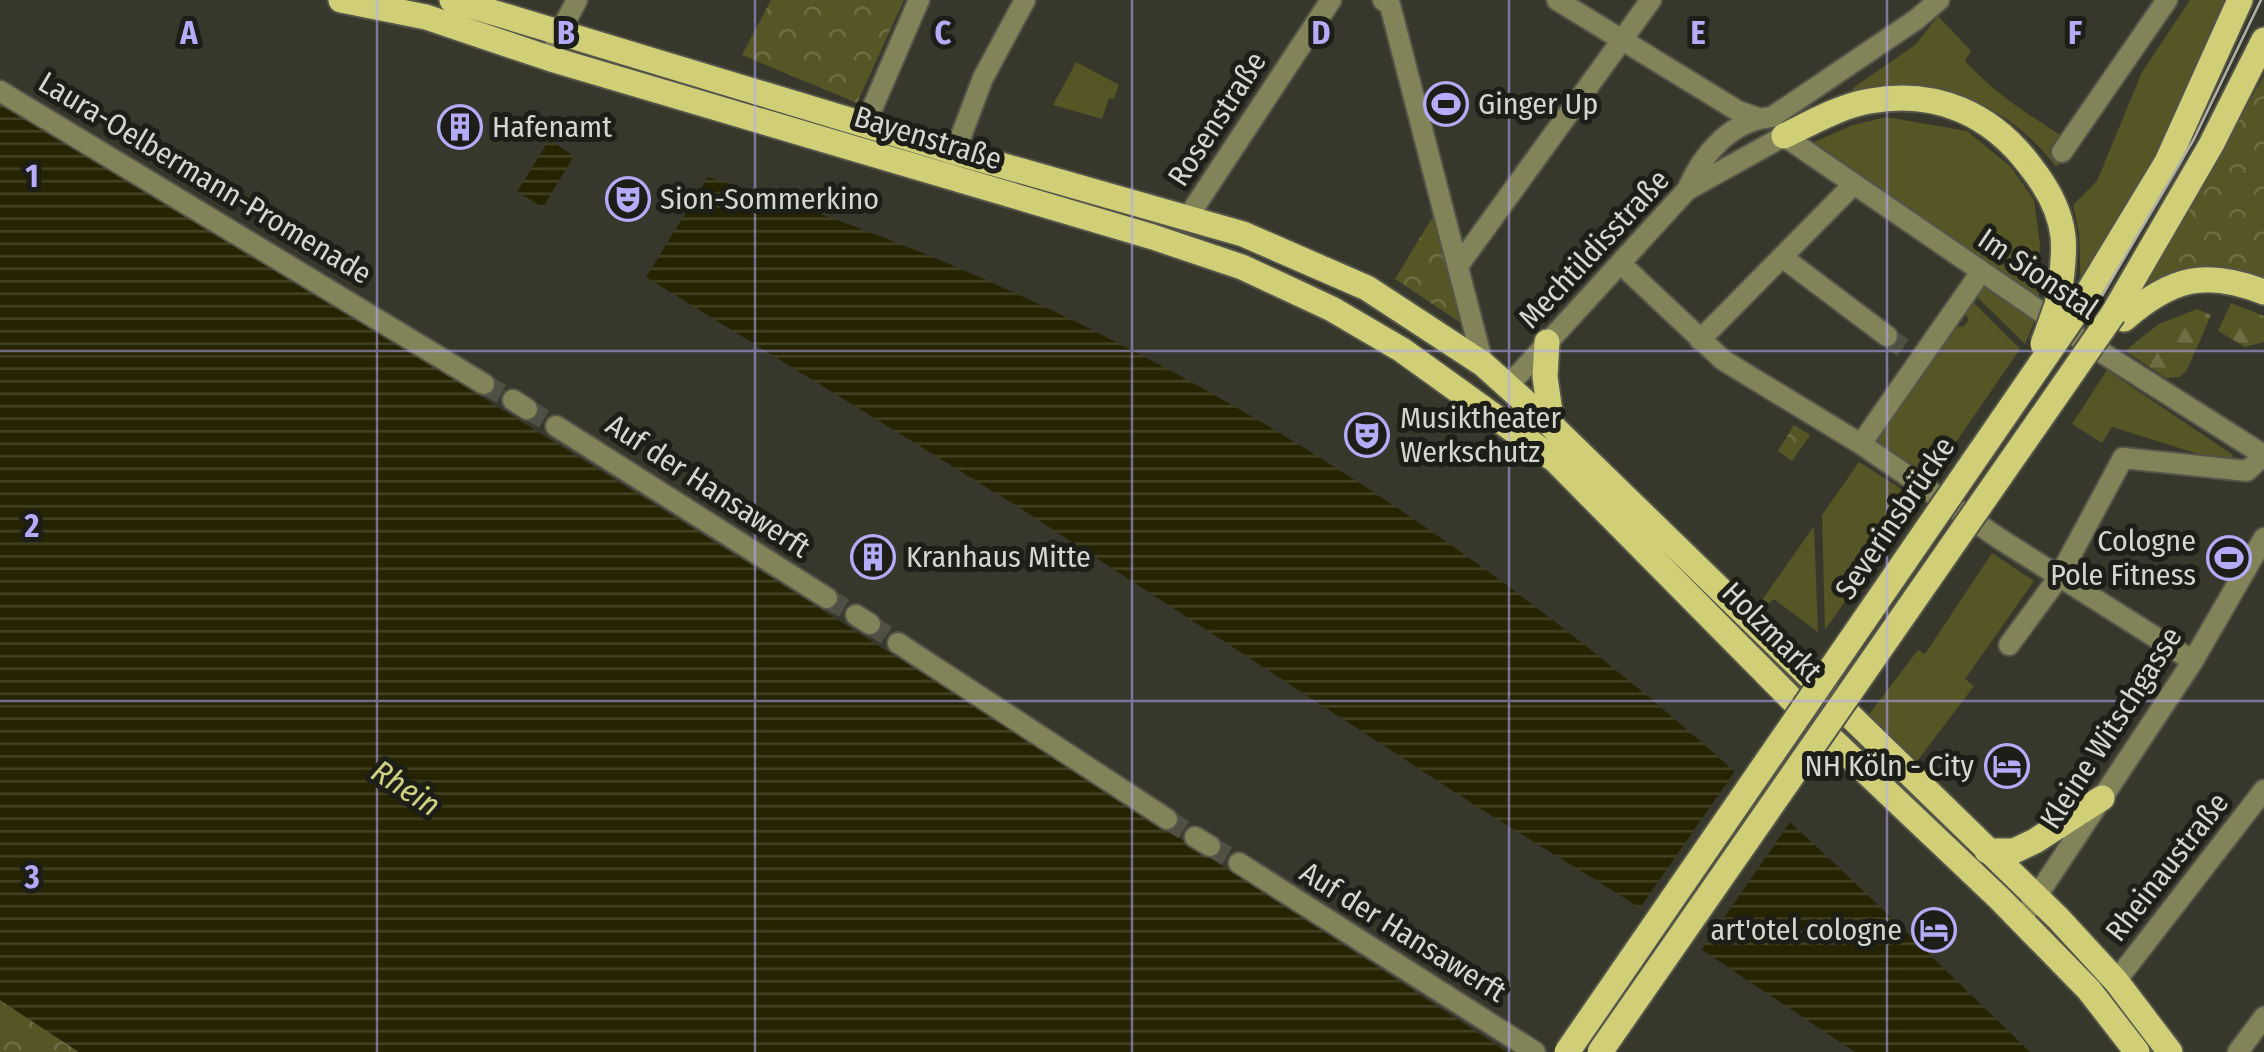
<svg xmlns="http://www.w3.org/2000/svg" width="2264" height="1052" viewBox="0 0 2264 1052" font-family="'Fira Sans Condensed',sans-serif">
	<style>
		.grass { fill: #565525 }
		.forest { fill: url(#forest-firs) }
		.park { fill: url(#park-crowns) }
		.water { fill: url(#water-rules) }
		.pier { fill: #37372c }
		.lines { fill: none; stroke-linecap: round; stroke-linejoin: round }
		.minor-tunnel { stroke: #4f4f44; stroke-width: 20; stroke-dasharray: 20 10; stroke-linecap: butt }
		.minor-casing { stroke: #545449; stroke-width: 24 }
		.major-casing { stroke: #545449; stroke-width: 29 }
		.minor { stroke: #83835a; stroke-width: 20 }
		.major { stroke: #d0cf77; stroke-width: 25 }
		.tram { stroke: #b0b0a8; stroke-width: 2.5 }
		.major-bridge-casing { stroke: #545449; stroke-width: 29; stroke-linecap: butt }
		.major-bridge { stroke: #d0cf77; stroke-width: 25 }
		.grid { fill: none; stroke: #b4acf9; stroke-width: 2.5; stroke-opacity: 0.55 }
		.labels { text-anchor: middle; stroke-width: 10; stroke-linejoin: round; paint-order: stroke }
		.poi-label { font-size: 30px; fill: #d6d6cf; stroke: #1e1e19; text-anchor: start }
		.street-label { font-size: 30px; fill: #d6d6cf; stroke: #1e1e19 }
		.water-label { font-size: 32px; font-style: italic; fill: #d0d081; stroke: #1e1e19 }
		.grid-label { font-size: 32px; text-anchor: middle; font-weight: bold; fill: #b4acf9; stroke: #1e1e19; stroke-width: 10; stroke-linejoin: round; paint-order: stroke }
	</style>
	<defs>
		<pattern id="forest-firs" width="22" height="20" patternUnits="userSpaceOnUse" patternTransform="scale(2.5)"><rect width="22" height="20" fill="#565525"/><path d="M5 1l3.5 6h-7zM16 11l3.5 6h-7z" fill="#6e6d44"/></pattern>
		<pattern id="park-crowns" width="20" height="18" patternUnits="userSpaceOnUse" patternTransform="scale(2.5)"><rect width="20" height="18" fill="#565525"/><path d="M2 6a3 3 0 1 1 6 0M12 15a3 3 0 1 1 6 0" fill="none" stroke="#6e6d44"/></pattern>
		<pattern id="water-rules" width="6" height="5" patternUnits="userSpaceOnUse" patternTransform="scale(2.5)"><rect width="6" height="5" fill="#252300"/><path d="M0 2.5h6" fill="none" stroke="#444224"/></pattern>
	</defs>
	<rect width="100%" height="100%" fill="#37372c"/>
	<path class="grass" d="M2190,0H2226L2156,157L2081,292L2079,233L2073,205L2097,181L2142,72Z
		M1938,16L1971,51L1965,61C1994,93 2029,115 2065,138L2055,153L2061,162L2056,167C2022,120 1961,83 1902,88C1886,89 1871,93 1855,96L1853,88L1915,45Z
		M1076,62L1119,85L1114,99L1109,98L1102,119L1053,105Z
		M1886,117L1967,131L2011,167L2034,200L2040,244L2039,298L1814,142L1853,125Z
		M1982,280L2036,318L2025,344L1973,293Z
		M1969,298L2020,349L1932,477L1879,443L1878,433L1955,326L1963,327L1969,320L1962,308Z
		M2107,370L2233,455L2231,464L2112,427L2102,443L2072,424Z
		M1859,462L1917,499L1825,630L1822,515Z
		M1814,526L1818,632L1774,599L1767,605L1762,600Z
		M1992,553L2034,581L1965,679L1974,686L1912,768L1867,717L1918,650L1925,654Z"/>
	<path class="forest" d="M2231,303L2264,316V342L2245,347L2218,331Z
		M2197,309L2211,315L2187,370L2180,377L2166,378L2125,351L2159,324Z"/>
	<path class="park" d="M771,0H904L857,103L742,55Z
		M2264,76V285L2144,292L2154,267Z
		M1435,213L1470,329L1395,279Z
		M1794,425L1810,435L1792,461L1778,451Z
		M0,1000L79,1052H0Z"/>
	<path class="water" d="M0,102C508,409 1011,725 1507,1052H79L0,1000Z
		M549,140L574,156L543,207L517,192Z
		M708,177C1042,277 1353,455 1622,675C1765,792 1897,923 2030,1052H1855L1623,897L1476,806L1020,508L646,277Z"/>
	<path class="pier" d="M1737,768L1793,818L1699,954L1637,912Z"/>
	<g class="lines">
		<path class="minor-tunnel" d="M1887,336L1911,354
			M484,384L513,400
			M527,409L556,426
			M827,598L856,615
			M870,624L898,643
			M1167,819L1195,837
			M1210,846L1239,863"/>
		<g class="minor-casing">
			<path id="minor" d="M1383,0L1390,5L1483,364
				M1557,0L1738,111L1758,118
				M551,59L559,34L577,0
				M0,91L484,384
				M865,125L919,0
				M955,152L983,78L1025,0
				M2062,152L2167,0
				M1688,188C1703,153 1732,120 1772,117L1917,19L1939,0
				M1186,220L1331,0
				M1782,257L1887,336
				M1621,264L1723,360L1861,444L2000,539L2193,661
				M1458,266L1651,0
				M1700,340L1853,185
				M1508,386L1687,190L1784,136L2079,338L2264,455L2247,471L2123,458L2059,577L2009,645
				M513,400L527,409
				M556,426L827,598
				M1861,444L1981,272
				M856,615L870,624
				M898,643L1167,819
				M1195,837L1210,846
				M1239,863L1535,1052
				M2021,920L2193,661L2264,538
				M2116,981L2264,790
				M2238,1052L2264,1017"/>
		</g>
		<g class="major-casing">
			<path id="major" d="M341,0L426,17L551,59L1153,237L1242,267L1332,309L1402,350L1555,460L1825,733L2000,899L2089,990L2137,1052
				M452,0L955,152L1243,234L1367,288L1483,364L1552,426L2058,918L2116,981L2170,1052
				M1784,136C1811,123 1840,106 1870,101C1936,89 1992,114 2031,167C2046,186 2060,211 2063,236C2065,258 2061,284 2057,305
				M2075,314L2167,162L2240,0
				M2113,314L2211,145L2264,40
				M2124,319C2171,278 2205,269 2264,292
				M1547,342L1545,377L1552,426
				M1987,851H2014L2035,841L2102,798"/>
		</g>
		<use href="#minor" class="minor"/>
		<use href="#major" class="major"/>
		<path class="tram" d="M1581,1052L2096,306L2194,139L2261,0"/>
		<g class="major-bridge-casing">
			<path id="major-bridge" d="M2043,344L2057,305
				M1567,1052L2075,314
				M1600,1052L2113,314"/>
		</g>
		<use href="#major-bridge" class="major-bridge"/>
	</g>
	<path class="grid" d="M377,0V1052M755,0V1052M1132,0V1052M1509,0V1052M1887,0V1052M0,351H2264M0,701H2264"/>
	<defs>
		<g id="stadium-ring" transform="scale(2.25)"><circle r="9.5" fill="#1e1e19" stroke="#b4acf9" stroke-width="1.5"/><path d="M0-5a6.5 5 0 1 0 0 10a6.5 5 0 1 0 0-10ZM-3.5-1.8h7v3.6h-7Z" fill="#b4acf9"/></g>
		<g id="building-ring" transform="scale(2.25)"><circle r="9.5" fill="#1e1e19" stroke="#b4acf9" stroke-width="1.5"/><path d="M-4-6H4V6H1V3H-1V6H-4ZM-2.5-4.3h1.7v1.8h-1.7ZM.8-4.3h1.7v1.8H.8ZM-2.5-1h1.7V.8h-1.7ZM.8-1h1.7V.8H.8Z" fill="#b4acf9"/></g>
		<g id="theatre-ring" transform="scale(2.25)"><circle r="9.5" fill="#1e1e19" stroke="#b4acf9" stroke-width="1.5"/><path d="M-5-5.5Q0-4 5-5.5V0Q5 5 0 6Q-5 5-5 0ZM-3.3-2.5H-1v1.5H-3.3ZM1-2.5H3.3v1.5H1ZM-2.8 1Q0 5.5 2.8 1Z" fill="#b4acf9"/></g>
		<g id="hotel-ring" transform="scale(2.25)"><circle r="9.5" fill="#1e1e19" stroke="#b4acf9" stroke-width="1.5"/><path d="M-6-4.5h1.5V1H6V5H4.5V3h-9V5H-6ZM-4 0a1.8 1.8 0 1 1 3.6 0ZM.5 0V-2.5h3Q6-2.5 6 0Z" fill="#b4acf9"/></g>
	</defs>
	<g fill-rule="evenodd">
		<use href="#stadium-ring" x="1446" y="104"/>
		<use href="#building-ring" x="460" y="127"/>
		<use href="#theatre-ring" x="628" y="199"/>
		<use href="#theatre-ring" x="1367" y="435"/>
		<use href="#building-ring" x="873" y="557"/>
		<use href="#stadium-ring" x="2229" y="558"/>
		<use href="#hotel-ring" x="2007" y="766"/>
		<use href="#hotel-ring" x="1934" y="930"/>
	</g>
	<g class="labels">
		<g class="poi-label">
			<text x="1478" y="114">Ginger Up</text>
			<text x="492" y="137">Hafenamt</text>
			<text x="660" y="209">Sion-Sommerkino</text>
			<text x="1400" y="428">Musiktheater<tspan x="1400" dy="34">Werkschutz</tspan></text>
			<text x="2196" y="551" text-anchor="end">Cologne<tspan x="2196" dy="34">Pole Fitness</tspan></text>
			<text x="906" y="567">Kranhaus Mitte</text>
			<text x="1974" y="776" text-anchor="end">NH Köln - City</text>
			<text x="1902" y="940" text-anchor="end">art'otel cologne</text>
		</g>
		<g class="street-label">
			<text transform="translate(1217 119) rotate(-57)" y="10">Rosenstraße</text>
			<text transform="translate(928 138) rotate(17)" y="10">Bayenstraße</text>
			<text transform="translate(205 178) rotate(31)" y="10">Laura-Oelbermann-Promenade</text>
			<text transform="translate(1594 249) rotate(-47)" y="10">Mechtildisstraße</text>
			<text transform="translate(2038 274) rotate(34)" y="10">Im Sionstal</text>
			<text transform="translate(708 486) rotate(33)" y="10">Auf der Hansawerft</text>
			<text transform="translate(1895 518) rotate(-56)" y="10">Severinsbrücke</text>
			<text transform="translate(1772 632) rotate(45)" y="10">Holzmarkt</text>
			<text transform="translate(2111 728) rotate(-57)" y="10">Kleine Witschgasse</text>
			<text transform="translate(2167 867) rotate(-52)" y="10">Rheinaustraße</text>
			<text transform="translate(1403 932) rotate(32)" y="10">Auf der Hansawerft</text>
		</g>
		<g class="water-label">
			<text transform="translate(406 788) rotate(33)" y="11">Rhein</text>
		</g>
	</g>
	<g class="grid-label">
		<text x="189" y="44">A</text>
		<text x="566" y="44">B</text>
		<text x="943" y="44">C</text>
		<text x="1321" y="44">D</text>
		<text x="1698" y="44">E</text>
		<text x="2075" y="44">F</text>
		<text x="32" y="187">1</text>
		<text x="32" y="537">2</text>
		<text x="32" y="888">3</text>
	</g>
</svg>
